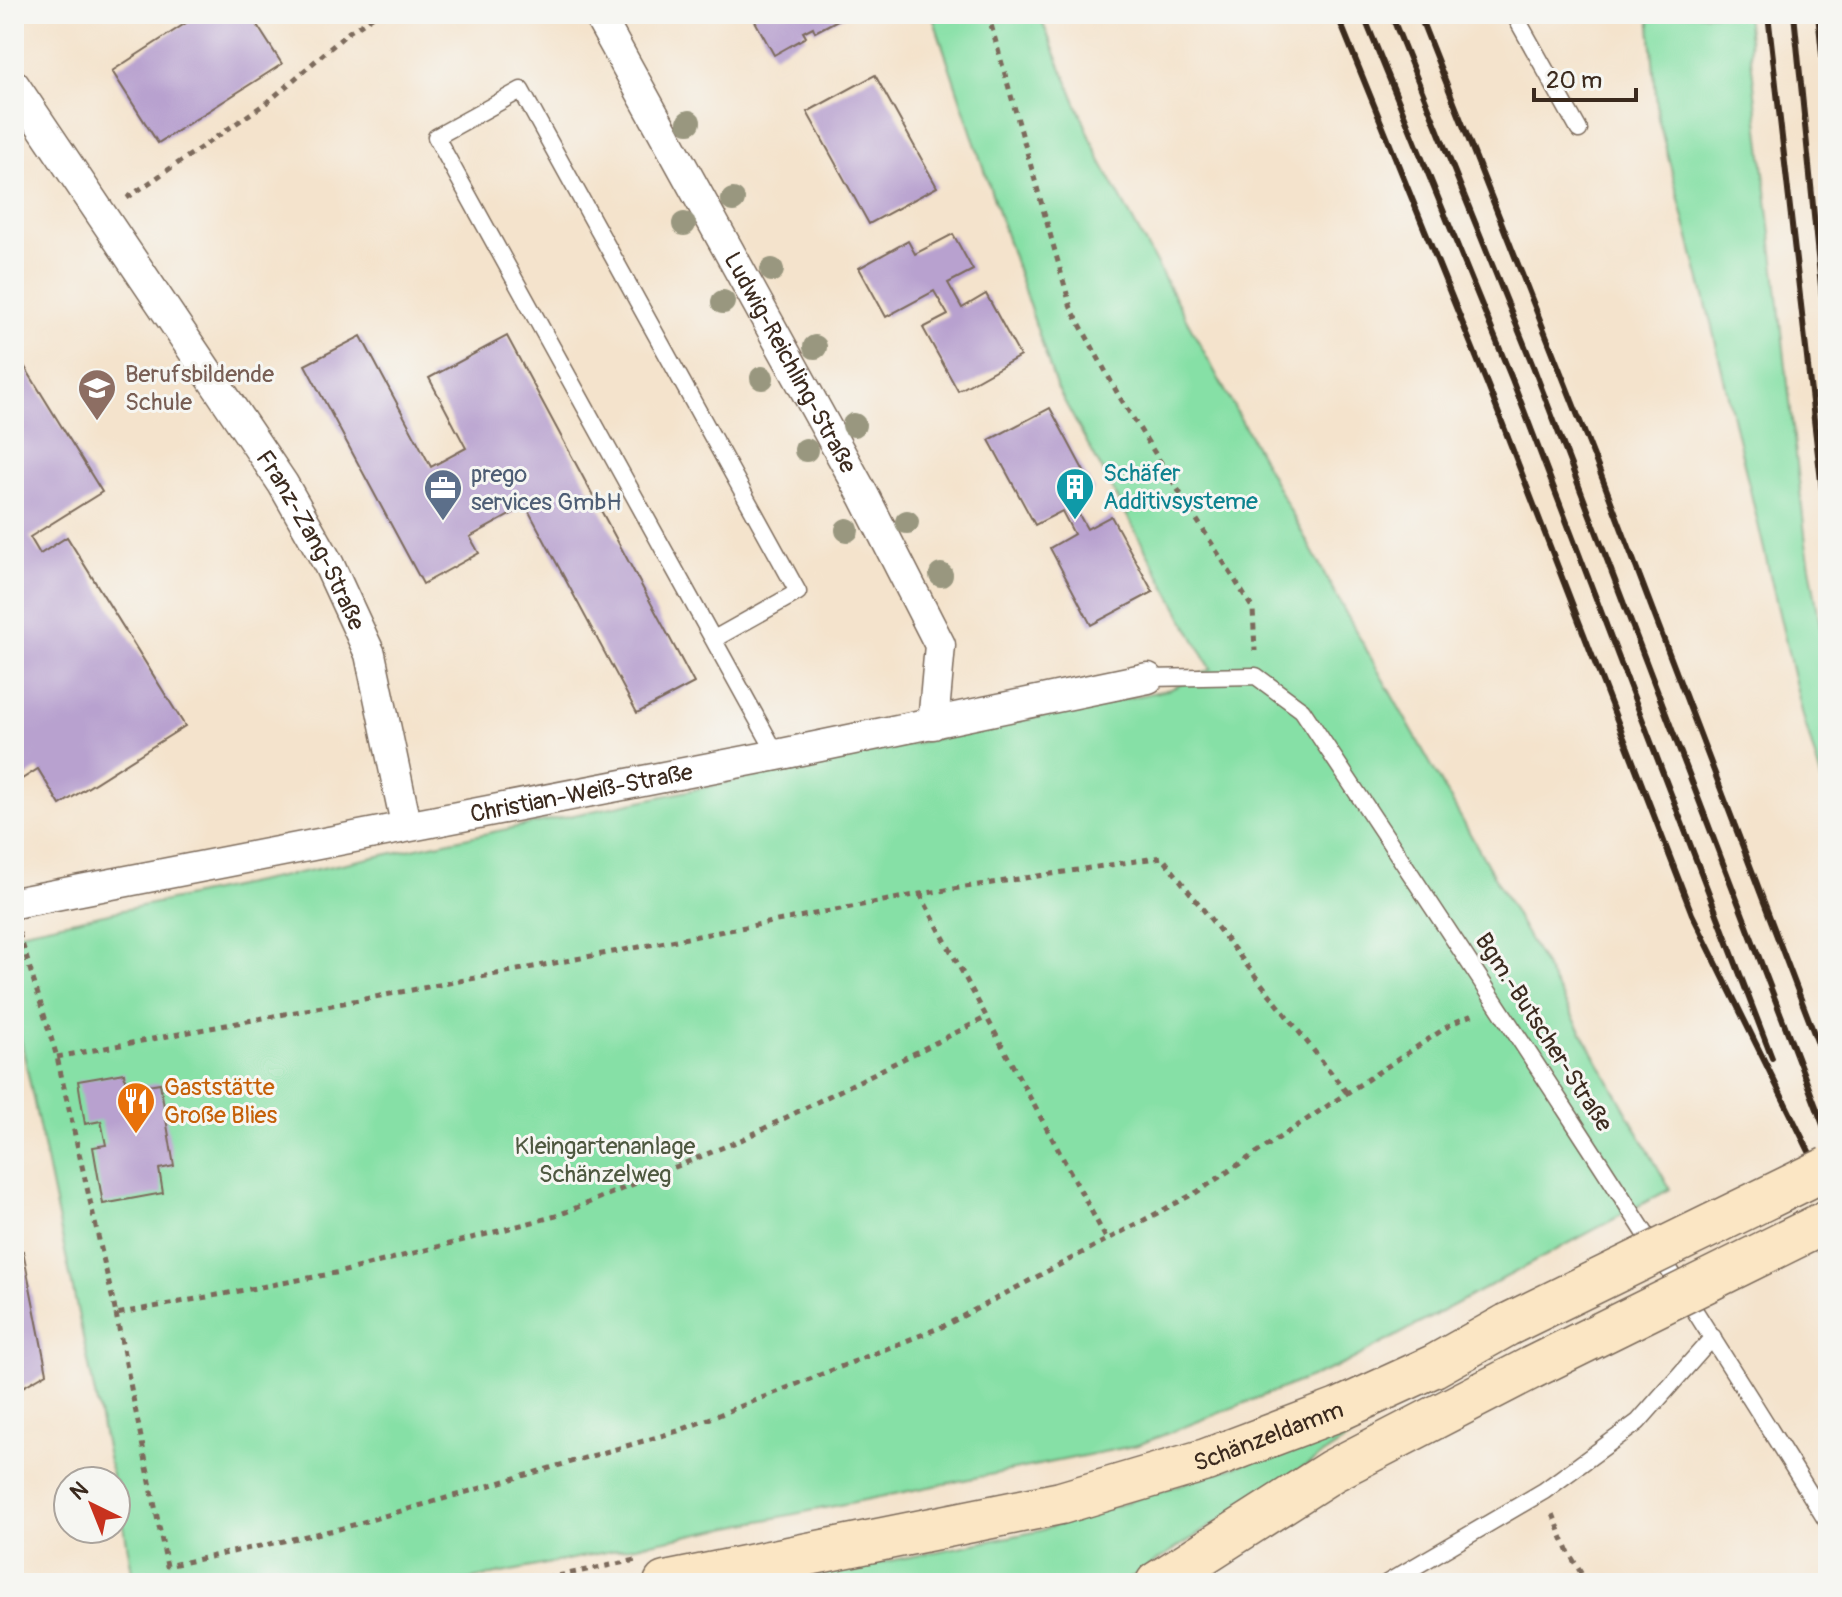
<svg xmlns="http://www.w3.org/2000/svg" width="1842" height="1597" viewBox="0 0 1842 1597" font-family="Pangolin,sans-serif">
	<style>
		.green { fill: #86e0a6; stroke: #608562; stroke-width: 2 }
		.building { fill: #b8a1cf }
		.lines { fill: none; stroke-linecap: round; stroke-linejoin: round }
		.lane-casing { stroke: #7c6b5b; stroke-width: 19 }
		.street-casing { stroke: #7c6b5b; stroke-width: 33 }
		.secondary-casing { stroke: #7c6b5b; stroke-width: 45 }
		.path { stroke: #7c6b5b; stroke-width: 5; stroke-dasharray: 6 6; stroke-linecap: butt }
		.lane { stroke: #fff; stroke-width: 16 }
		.street { stroke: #fff; stroke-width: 30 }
		.secondary { stroke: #fbe6c4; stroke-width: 42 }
		.rail { stroke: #3b2a1e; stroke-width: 6 }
		.secondary-bridge-casing { stroke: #7c6b5b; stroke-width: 45; stroke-linecap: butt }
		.secondary-bridge { stroke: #fbe6c4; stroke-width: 42 }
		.tree { fill: #99977f }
		.labels { text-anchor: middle; stroke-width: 6; stroke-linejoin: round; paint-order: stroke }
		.street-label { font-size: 24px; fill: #3b2a1e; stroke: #f6f6f2 }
		.education-label { font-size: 24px; fill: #785e54; stroke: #f6f6f2; text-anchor: start }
		.culture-label { font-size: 24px; fill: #0d838f; stroke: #f6f6f2; text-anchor: start }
		.service-label { font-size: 24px; fill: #4e5e75; stroke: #f6f6f2; text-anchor: start }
		.food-label { font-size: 24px; fill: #c56008; stroke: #f6f6f2; text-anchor: start }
		.park-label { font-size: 24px; fill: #4e5840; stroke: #f6f6f2 }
	</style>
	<rect width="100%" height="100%" fill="#f6f6f2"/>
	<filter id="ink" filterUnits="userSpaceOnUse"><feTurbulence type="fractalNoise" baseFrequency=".0125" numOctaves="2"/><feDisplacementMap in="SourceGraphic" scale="16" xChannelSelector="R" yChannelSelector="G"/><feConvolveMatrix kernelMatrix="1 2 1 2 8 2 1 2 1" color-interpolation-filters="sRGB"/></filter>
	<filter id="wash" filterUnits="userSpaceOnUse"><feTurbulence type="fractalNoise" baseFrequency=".006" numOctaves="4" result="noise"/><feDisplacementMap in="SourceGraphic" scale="32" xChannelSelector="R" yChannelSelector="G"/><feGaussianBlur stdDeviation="1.8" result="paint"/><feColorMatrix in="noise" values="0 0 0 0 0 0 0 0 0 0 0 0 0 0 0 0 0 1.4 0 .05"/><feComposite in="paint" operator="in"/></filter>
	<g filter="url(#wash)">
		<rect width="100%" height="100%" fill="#f4e3cc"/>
		<path class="green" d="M932,14H1039L1100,160L1349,619L1670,1189L1344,1364L1138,1445L452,1583H134L116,1481H113L14,1007V933L1171,689L1211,669L1056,386Z
			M1649,14H1746L1806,543L1828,671V802L1803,716L1711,323L1658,118Z
			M1352,1428V1436L1122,1583H780L1039,1531Z"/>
		<g id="blocks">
			<path class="building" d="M200,14H250L282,64L158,143L112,71Z
				M751,14H849L815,32L813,27L803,32L806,37L774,55Z
				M875,75L937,187L869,224L807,112Z
				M953,234L973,270L948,283L962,308L986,294L1020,356L958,391L923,328L948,315L934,291L886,317L859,268L908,241L915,254Z
				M361,336L431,467L466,448L429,378L507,336L694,683L637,713L526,506L470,537L479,553L423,584L305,365Z
				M23,364L102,492L30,537L40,554L67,537L185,726L60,805L38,769L14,784V369Z
				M1050,408L1094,490L1072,502L1087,529L1111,516L1153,592L1091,625L1050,548L1074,534L1062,511L1035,525L989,440Z
				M124,1073L130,1112L139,1111L135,1087L160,1083L174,1166L159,1169L163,1193L103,1204L93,1147L106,1145L101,1121L85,1124L78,1081Z
				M23,1251L47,1373L14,1392V1253Z"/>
		</g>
	</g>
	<g filter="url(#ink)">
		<use href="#blocks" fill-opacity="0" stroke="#7c6b5b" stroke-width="2"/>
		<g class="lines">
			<g class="lane-casing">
				<path id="lane" d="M1514,14L1579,130
					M714,639L798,592L521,90L436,137L777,755
					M1148,678L1256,676L1302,710C1481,979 1658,1248 1828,1523
					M1387,1583L1544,1491L1638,1422L1713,1337"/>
			</g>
			<g class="street-casing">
				<g id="street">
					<path id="s1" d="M598,14L864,496L940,645L933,724"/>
					<path id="s2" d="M14,85L283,484L329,565L370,654L406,824"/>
					<path id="s3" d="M14,903L777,755L1148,678"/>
				</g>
			</g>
			<g class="secondary-casing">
				<g id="secondary">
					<path id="s4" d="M665,1583L1061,1503L1206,1460L1338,1410L1434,1366L1507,1325"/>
					<path d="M1157,1583L1332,1471L1531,1368"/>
				</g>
			</g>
			<path class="path" d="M988,14L1071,308L1119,396L1253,609L1255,651
				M127,198L269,101L349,32L377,14
				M920,894L1107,1240
				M19,933L57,1057L116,1314L341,1272L556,1216L741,1140L987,1017
				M57,1057L920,894L1162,857L1347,1093
				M116,1314L167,1566L339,1529L678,1431L944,1326L1197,1192L1453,1023L1475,1014
				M1553,1514L1569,1553L1587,1583
				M523,1583L636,1560"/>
			<use href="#lane" class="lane"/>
			<use href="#street" class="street"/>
			<use href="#secondary" class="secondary"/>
			<path class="rail" d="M1337,14L1488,386L1692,914L1828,1190
				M1363,14L1512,379L1772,1058
				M1391,14L1533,366L1828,1138
				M1419,14L1593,454L1828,1070
				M1768,14L1828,543
				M1794,14L1828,357
				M1818,14L1828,116"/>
			<g class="secondary-bridge-casing">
				<path id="secondary-bridge" d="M1507,1325L1828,1168
					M1531,1368L1828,1221"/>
			</g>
			<use href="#secondary-bridge" class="secondary-bridge"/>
		</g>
		<g class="tree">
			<circle cx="689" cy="122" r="12"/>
			<circle cx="733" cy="200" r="12"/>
			<circle cx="684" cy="224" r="12"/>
			<circle cx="772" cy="270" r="12"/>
			<circle cx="723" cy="302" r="12"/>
			<circle cx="815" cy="347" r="12"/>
			<circle cx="762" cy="378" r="12"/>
			<circle cx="854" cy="425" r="12"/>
			<circle cx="806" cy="450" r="12"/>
			<circle cx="907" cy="522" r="12"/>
			<circle cx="847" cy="530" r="12"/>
			<circle cx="941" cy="575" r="12"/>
		</g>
	</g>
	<defs>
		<g id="school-pin" transform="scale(2)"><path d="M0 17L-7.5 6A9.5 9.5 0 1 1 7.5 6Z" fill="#8d6e63" stroke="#f6f6f2"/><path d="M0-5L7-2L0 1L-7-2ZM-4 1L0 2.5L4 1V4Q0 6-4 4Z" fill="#fff"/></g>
		<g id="building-pin" transform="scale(2)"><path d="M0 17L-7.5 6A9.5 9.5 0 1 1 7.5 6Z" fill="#0f9aa8" stroke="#f6f6f2"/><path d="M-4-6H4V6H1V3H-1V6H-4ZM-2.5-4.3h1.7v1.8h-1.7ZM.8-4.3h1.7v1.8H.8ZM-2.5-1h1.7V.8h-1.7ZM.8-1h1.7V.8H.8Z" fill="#fff"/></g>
		<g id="office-pin" transform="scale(2)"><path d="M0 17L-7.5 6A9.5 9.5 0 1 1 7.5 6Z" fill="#5c6f8a" stroke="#f6f6f2"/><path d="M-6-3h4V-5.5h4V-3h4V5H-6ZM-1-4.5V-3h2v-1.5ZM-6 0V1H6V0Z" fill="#fff"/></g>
		<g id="restaurant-pin" transform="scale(2)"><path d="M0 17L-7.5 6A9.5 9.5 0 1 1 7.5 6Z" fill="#e8710a" stroke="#f6f6f2"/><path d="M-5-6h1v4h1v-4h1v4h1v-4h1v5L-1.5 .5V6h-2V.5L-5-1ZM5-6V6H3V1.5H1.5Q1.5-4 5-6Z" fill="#fff"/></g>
	</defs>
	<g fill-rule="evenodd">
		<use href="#school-pin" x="97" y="388"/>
		<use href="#building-pin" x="1075" y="487"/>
		<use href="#office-pin" x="443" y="488"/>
		<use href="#restaurant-pin" x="136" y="1101"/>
	</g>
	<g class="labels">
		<g class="street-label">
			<text dy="8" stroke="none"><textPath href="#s1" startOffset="398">Ludwig-Reichling-Straße</textPath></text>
			<text dy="8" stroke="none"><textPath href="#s2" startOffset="544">Franz-Zang-Straße</textPath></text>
			<text dy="8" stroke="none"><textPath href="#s3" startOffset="578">Christian-Weiß-Straße</textPath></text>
			<text transform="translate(1544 1032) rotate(57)" y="8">Bgm.-Butscher-Straße</text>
			<text dy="8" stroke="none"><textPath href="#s4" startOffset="622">Schänzeldamm</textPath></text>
		</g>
		<g class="education-label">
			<text x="125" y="382">Berufsbildende<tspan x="125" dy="28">Schule</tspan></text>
		</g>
		<g class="culture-label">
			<text x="1103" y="481">Schäfer<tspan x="1103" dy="28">Additivsysteme</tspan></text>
		</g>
		<g class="service-label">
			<text x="471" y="482">prego<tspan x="471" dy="28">services GmbH</tspan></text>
		</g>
		<g class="food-label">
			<text x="164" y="1095">Gaststätte<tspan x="164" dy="28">Große Blies</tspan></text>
		</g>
		<g class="park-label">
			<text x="605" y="1154">Kleingartenanlage<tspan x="605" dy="28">Schänzelweg</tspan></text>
		</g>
	</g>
	<rect width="1842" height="1597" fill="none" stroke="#f6f6f2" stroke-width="48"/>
	<g transform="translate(92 1505) rotate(317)"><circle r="38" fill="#f6f6f2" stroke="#aba49d" stroke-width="2"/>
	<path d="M0-6L14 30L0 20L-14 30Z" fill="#c8321e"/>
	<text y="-12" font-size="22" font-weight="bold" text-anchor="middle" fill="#3b2a1e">N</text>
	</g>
	<path d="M1534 88v12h102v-12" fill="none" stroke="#3b2a1e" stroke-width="4"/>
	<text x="1546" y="88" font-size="24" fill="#3b2a1e" stroke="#f6f6f2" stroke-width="6" paint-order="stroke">20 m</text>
</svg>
